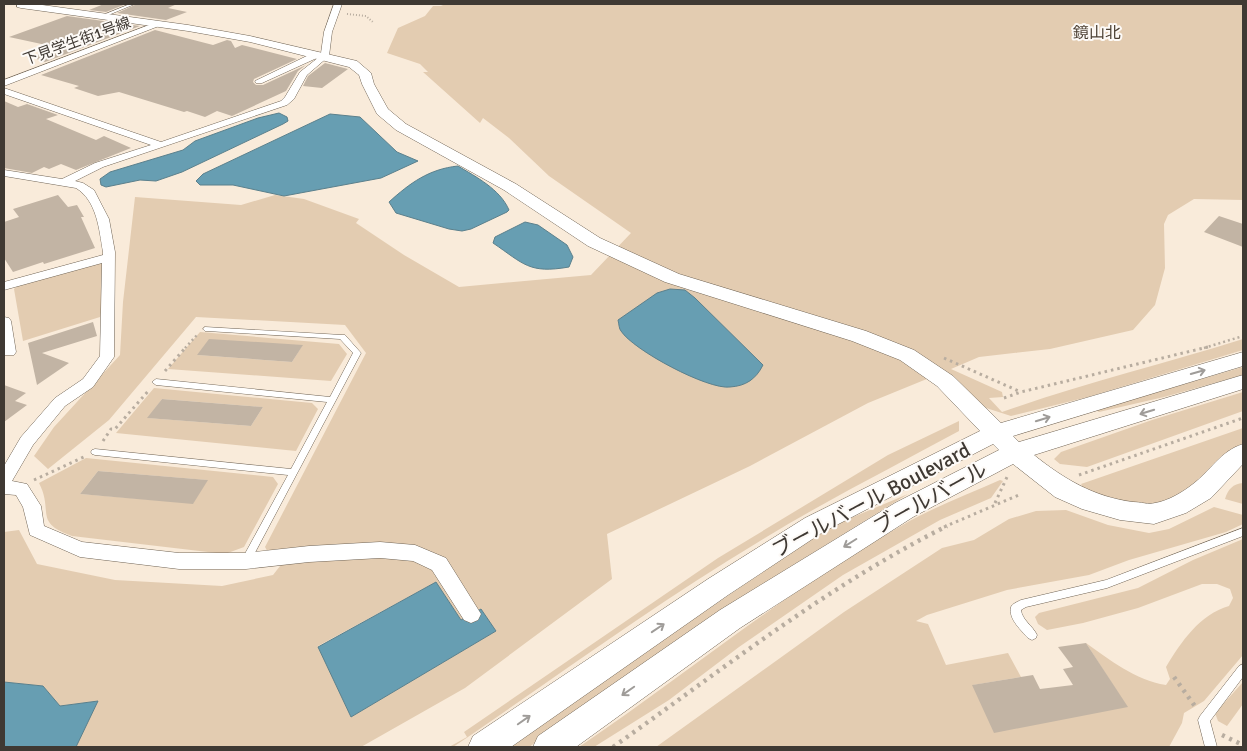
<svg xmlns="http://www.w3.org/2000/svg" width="1247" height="751" viewBox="0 0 1247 751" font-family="Signika,'Noto Sans JP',sans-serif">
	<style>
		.green { fill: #e3ccb1; fill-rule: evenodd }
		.water { fill: #679eb2; stroke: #5b808c }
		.building { fill: #c2b4a4 }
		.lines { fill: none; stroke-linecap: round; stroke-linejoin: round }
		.lane-casing { stroke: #716556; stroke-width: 1 }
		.street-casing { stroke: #716556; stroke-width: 1 }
		.secondary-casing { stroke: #716556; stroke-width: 1 }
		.path-far3 { stroke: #b8ada0; stroke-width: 2; stroke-dasharray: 1 2; stroke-linecap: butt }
		.path-far2 { stroke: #b8ada0; stroke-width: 2.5; stroke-dasharray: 2 3; stroke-linecap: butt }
		.path-far1 { stroke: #b8ada0; stroke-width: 3; stroke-dasharray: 2.5 4; stroke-linecap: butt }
		.path { stroke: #b8ada0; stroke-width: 4.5; stroke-dasharray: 3 5; stroke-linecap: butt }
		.lane { fill: #fff; fill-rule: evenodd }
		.street { fill: #fff; fill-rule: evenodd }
		.secondary { fill: #fff; fill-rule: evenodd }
		.oneway { stroke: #9f9c99 }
		.labels { text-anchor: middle; stroke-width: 4; stroke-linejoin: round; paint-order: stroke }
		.far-street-label { font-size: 15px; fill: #3f3933; stroke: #fdfaf7 }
		.far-quarter-label { font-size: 16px; fill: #4b3f32; stroke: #fdfaf7 }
		.near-street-label { font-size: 21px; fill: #3f3933; stroke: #fdfaf7 }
	</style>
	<rect width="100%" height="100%" fill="#f9ebda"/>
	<path class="green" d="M439,4H1243V200L1194,199L1168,215L1164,224L1165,268L1155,305L1133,330L1050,349L979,357L951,369L1002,392L1003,397L989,398L1002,412C1081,384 1163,364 1243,339V350L1088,397L1011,416L983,407L939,374L868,403L750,466L607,534L612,579L465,688L361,747H76L97,701L60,706L43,686L4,682V532L19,530L37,564L115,580L222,586L273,575L291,552L270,556L265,547L366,353L345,325L196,317L109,420L48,469L34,456L54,427L120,355L123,302L135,197L241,205L275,195L304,199L359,219L356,223L404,255L459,287L591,275L631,233L549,176L509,138L483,118L480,123L423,72H428L420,64L387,53L398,28L425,16L433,6H443ZM436,582L461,620L481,609L496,631L351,717L318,646Z
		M107,260L104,299L100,317L23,341L14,289L22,282Z
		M200,332L339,344L347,354L331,381L168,369ZM302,346L292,362L197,355Z
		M1243,367V375L1164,397L1099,412L1096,410Z
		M154,388L312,403L318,409L296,451L116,433ZM162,399L262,407H263L251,426L148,418Z
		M1243,392V411L1087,467L1060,464L1054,459L1061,452L1152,420Z
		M959,421V431C893,467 825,501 760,541C660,601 564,671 468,737L453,747H449L467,737L464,732L718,558L888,455Z
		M1243,428V443L1208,470L1193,487L1159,505L1141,507L1087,494L1081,484Z
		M86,458L273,477L278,484L244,547L225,554L72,536C33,522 54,512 39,483ZM98,471L207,480L193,503L80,494Z
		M1000,480L1003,481L991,498L940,520L843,575L739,647L669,700L594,747H579C687,674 787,590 901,526C933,507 967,495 1000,480Z
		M1243,483V504L1225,499C1228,489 1233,484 1243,483Z
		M908,494L774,577L529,747H505L807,542L839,523Z
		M1214,507L1243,515V524L1226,532L1129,560L1089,575L1007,590L927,615L916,621L928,624L946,665L1008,653L1021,677L973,685L1127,707L1086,643C1110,660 1135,680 1166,685L1170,679L1166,667C1181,642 1200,614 1229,606L1233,598L1230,589L1217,584H1202L1138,608L1083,623L1047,630L1038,624L1035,617L1039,613L1138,588L1193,560L1243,539V655L1204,701L1184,713L1182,723L1169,747H656L844,612L942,548L974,540L1009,519L1036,511L1066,510L1108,525L1149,533L1169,529Z
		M1243,682V704L1227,726L1218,721L1215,713Z"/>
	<path class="water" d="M279,113L287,117L288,121L283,124L182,172L156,181L140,180L106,187L101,185L100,179L110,172L183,150L195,141L258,118Z
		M330,114L360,117L397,152L418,161L381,178L284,196L233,185H200L196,181L203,174Z
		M458,166C476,177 500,189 509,210L507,212L471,229L462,231L449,229L396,213L389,202C410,183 429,169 458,166Z
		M525,222L538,225L567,245L573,257L569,267C529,274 524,264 493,243L495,237Z
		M670,289L685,290L695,298L763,365C756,379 746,386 730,387C708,390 633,350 621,331C619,329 619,324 618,320L657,293Z
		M436,582L461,620L481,609L496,631L351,717L318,647Z
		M4,682L43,686L60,706L98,701L76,747H4Z"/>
	<path class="building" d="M104,4H126L106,12L89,10Z
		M137,4H177L168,8L187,12L166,20L117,13Z
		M67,16L140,26L45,62L31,57L60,48L9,37Z
		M155,30L213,45L227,40L231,41L235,48L242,45L297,59L254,79L253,82L256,85H263L306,65L298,71L286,91L232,116L217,111L205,117L187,111L184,112L119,92L98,96L74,88L79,86L41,75Z
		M325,63L348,69L322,88L303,86L308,76Z
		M4,101L18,107L27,104L58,115L46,119L96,140L104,136L131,148L76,170L61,164L49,169L44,167L32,173L4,168Z
		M58,195L68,207L77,205L84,217H81L95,248L44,264L43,262L13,272L4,258V222L19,217L13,209Z
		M1219,216L1243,224V247L1204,232Z
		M93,322L97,336L42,353L69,363L37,385L28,343Z
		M209,339L303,345L292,362L197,355Z
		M4,385L26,393L15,401L27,405L4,422Z
		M162,399L263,407L251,426L147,418Z
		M98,471L208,480L193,504L80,494Z
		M1086,643L1128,707L994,733L972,685L1033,675L1040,689L1073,685L1063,669L1073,667L1058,647Z"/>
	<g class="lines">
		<g class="lane-casing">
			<path id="lane" d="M130,4H135L106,16L103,15Z
				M205,327L342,335H345L361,353L249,564L246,565L243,564L241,561L288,475L95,455L92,454L91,452L92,450L95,449L291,469L327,402L156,385L152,382L156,379L330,397L353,353L340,339L207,331H205L203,329Z
				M1243,528V536L1107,588L1026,607L1021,610C1022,620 1033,626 1037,635L1036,638L1032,640L1028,638C1022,631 1008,619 1011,607C1012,604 1017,602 1021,600L1106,580Z
				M1243,664V677L1210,721L1217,747H1205L1198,720L1200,716L1239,666Z"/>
		</g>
		<g class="street-casing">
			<path id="street" d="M334,4H342L332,32L329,56L307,75L294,99L287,105L103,167L75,181L83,183L94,190L109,219L115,252L114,357L93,387L65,406L33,445L12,481L27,484L41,506L44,526L82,542L179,553H246L309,546L380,542L415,545L446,558L481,614L478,620L471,623L464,620L432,570L413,561L380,558L309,562L246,569H179L80,557L30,535L23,507L16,495L4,494V466L21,437L55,398L83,379L100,356L102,263L4,290V282L103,255V252C99,229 97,201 76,188L4,176V170L62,179L95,163L151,145L4,94V88L161,142L281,101L285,97L300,72L319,57L262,83H256L255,81L315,52L321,53L324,32Z
				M157,22L164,24L4,86V80Z
				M4,317L9,318L11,321L16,352L14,355H4Z"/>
		</g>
		<g class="secondary-casing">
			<path id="secondary" d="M17,4H35L188,25L250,36L357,61L371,73L374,84L388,109L406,124L516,184L600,238L679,274L866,331L914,350L953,376L1001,423L1243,352V366L1013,436L1019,442L1243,375V389L1034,455C1064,479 1094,497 1133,502C1140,502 1149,505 1155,503C1168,501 1183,492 1193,484C1211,471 1220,451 1243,444V464L1211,498L1186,513L1154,524L1120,520L1082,509L1055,497L1013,464L913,517L740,628L576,747H533L538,736L720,610L895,503L999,450L993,444L823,532L728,595L511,747H468L473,736L708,579L805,518L980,431L937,386L900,360L852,341L665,282L588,246L504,190L396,130L377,114L362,84L359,75L349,67L250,42L188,31L21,8L17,7Z"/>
		</g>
		<path class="path-far3" d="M347,14L366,16L374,23"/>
		<path class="path-far2" d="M185,348L197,335
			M1204,348L1243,336"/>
		<path class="path-far1" d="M944,358L1021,392
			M165,371L186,347
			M1004,398L1021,392L1208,347
			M103,441L111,429H115L150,389
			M1079,475L1243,418
			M34,480L86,456
			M995,503L1007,477
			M944,527L1021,494"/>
		<path class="path" d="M1174,677L1197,709
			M1222,735L1243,745
			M613,747C722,670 827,586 947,526"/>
		<use href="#lane" class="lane"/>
		<use href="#street" class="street"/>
		<use href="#secondary" class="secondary"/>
	</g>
	<defs><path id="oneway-shaft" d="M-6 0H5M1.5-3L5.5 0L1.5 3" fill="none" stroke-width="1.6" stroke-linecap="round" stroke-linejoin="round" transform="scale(1.25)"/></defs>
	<g class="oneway">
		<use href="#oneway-shaft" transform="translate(1198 372) rotate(-16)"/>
		<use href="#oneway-shaft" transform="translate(1147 412) rotate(163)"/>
		<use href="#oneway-shaft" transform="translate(1043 419) rotate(-17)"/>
		<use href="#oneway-shaft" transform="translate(850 543) rotate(148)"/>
		<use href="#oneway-shaft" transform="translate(658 628) rotate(-34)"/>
		<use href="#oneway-shaft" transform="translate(628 691) rotate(145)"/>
		<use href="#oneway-shaft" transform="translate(524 720) rotate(-35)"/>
	</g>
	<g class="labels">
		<g class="far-street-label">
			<text transform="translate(77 41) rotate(-20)" y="5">下見学生街1号線</text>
		</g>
		<g class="far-quarter-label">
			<text x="1097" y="38">鏡山北</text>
		</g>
		<g class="near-street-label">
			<text transform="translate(930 498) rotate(-29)" y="7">ブールバール</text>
			<text transform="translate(871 500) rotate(-28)" y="7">ブールバール Boulevard</text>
		</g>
	</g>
	<rect width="1247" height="751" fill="none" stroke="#3f3933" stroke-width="10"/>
</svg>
